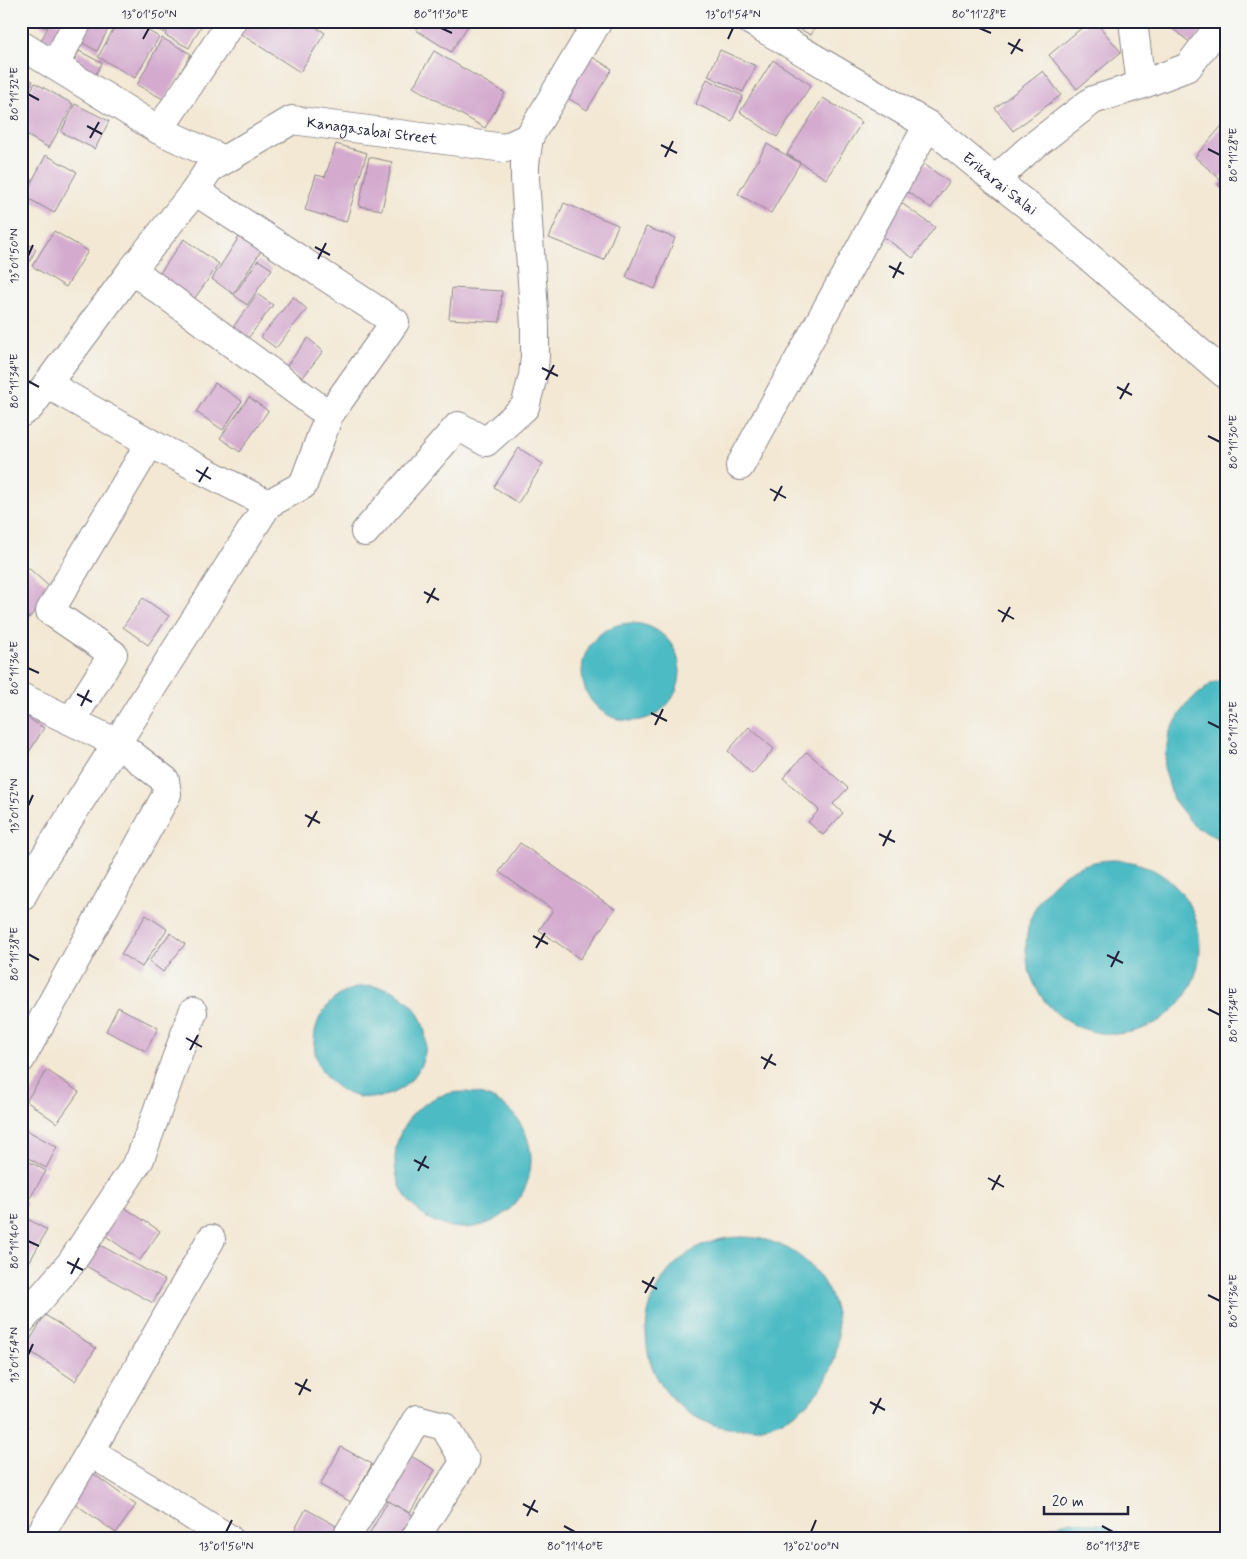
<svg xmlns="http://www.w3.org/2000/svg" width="1247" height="1559" viewBox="0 0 1247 1559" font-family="Mynerve,sans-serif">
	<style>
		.water { fill: #4dbbc4; stroke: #386e80 }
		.building { fill: #d4abcf }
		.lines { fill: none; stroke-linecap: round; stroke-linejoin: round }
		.street-casing { stroke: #8a8588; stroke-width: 30 }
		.secondary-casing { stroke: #8a8588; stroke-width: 30 }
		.street { stroke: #fff; stroke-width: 28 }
		.secondary { stroke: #fff; stroke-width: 28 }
		.ticks { fill: none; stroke: #22223b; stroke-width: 2 }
		.labels { text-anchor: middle; stroke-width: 4.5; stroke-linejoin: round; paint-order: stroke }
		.street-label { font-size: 15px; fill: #22223b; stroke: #f6f6f2 }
		.neatline { fill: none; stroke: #22223b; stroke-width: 2 }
		.ticks-label { font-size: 12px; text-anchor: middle; fill: #22223b }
	</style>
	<rect width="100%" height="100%" fill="#f6f6f2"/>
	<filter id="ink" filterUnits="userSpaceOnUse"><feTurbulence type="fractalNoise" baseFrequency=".02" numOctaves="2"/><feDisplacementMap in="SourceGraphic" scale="10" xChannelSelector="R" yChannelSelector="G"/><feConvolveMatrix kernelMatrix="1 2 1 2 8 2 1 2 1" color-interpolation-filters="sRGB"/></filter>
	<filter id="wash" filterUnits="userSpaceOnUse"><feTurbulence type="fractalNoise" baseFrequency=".0096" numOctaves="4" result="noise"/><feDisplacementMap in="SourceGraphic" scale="20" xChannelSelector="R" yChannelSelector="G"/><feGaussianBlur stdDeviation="1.12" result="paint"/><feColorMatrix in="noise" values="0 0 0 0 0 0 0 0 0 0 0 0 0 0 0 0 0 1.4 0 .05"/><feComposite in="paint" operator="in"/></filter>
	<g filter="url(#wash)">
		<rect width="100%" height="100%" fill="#f3e8d4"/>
		<path class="water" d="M582 672a49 49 0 1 1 98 0a49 49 0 1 1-98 0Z
			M1226,679V843L1194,826L1173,799L1164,767L1169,733L1186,704L1212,683Z
			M1026 947a87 87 0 1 1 174 0a87 87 0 1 1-174 0Z
			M314 1042a56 56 0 1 1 112 0a56 56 0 1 1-112 0Z
			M395 1160a68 68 0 1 1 136 0a68 68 0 1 1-136 0Z
			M646 1333a96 96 0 1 1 192 0a96 96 0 1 1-192 0Z
			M1071,1521L1105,1525L1126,1538H1027L1037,1530Z"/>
		<g id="blocks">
			<path class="building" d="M32,21H50L46,28Z
				M51,21H54L71,30L59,53L40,43Z
				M92,21H112L97,51L81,42Z
				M118,21H131L159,37L135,78L98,57Z
				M141,21H169L164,33Z
				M173,21H204L189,48L165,35Z
				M246,21H307L325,33L300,72L239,33Z
				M422,21H471L451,52L416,30Z
				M784,21H818L811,35Z
				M1090,21H1095L1121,52L1077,89L1049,55Z
				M1163,21H1210L1192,44Z
				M162,38L191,54L165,100L137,85Z
				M720,50L756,66L743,92L708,76Z
				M79,51L102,63L92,81L70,68Z
				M434,51L505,93L485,128L413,87Z
				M589,55L612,69L587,110L563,95Z
				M773,60L811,85L777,137L740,112Z
				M1043,71L1061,95L1013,131L995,108Z
				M21,75L33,81L21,103Z
				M707,79L743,96L732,121L696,104Z
				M35,83L73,104L49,148L21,132V107Z
				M823,98L862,122L826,179L787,154Z
				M75,104L109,121L95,149L61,132Z
				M1226,121V172L1220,179L1195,157Z
				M336,144L367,153L346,222L305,210L316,175L325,177Z
				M767,144L800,163L771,213L738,194Z
				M46,155L77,172L54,213L24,196Z
				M369,157L392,162L382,210L359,206Z
				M917,159L949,182L931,208L899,186Z
				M1226,176V192L1218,185Z
				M897,200L935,227L913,258L875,231Z
				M564,203L618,225L604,260L549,238Z
				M646,227L675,238L655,289L626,277Z
				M54,231L88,251L66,287L32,266Z
				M239,237L261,251L233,294L212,279Z
				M184,239L219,264L190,305L155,280Z
				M21,241L36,249L27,267L21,264Z
				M258,260L272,269L247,305L234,295Z
				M452,288L502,291L500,322L449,319Z
				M257,294L273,305L246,341L231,330Z
				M293,297L307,309L276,348L261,337Z
				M308,338L323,351L301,380L285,368Z
				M215,383L242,401L223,430L196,412Z
				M249,397L268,411L240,452L220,438Z
				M519,448L543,464L518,503L494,487Z
				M23,563L53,590L29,618L21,611V565Z
				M143,598L169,616L148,645L123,627Z
				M25,716L44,728L21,765V722Z
				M749,727L774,749L752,774L728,751Z
				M807,752L848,788L833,804L843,813L823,835L808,822L819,810L783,778Z
				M520,843L615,909L580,959L539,930L553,910L499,872Z
				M146,915L167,929L142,967L121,954Z
				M170,933L185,944L163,972L149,961Z
				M118,1007L158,1028L146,1051L106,1031Z
				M47,1070L79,1092L57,1123L26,1101Z
				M21,1127L57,1147L46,1168L21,1154Z
				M21,1157L46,1171L30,1198L21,1193Z
				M21,1199L27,1203L21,1214Z
				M122,1206L160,1231L140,1260L103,1234Z
				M21,1215L47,1230L30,1261L21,1256Z
				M96,1243L165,1280L153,1303L84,1265Z
				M45,1315L96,1348L75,1381L25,1348Z
				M21,1422L29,1427L21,1438Z
				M341,1447L372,1464L351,1502L320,1485Z
				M402,1451L435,1470L410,1513L377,1495Z
				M91,1472L136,1505L116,1533L70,1500Z
				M388,1501L414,1516L402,1538H367Z
				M306,1509L347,1532L343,1538H290Z"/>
		</g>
	</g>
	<g filter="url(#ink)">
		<use href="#blocks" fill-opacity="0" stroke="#8a8588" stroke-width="1"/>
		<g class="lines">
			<g class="street-casing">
				<path id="street" d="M1133,21L1141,85
					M21,45L159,130L224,160
					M55,65L78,21
					M159,130L232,21
					M995,180L1027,151L1093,100L1141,85L1188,67L1223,21
					M195,191L395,322L329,415L303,485L268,504
					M132,270L329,415
					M740,466L928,125
					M365,532L458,426L486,442L525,407L533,376L535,357V325L525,179V164L529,137
					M21,697L117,743L268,504L150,443L47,384
					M71,721L113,654L50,611L150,443
					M21,898L34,874L117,743L165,780L167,794L21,1059
					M21,1321L71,1263L140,1159L193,1012
					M90,1452L228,1538
					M38,1538L90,1452L211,1239
					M346,1538L417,1419L444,1426L465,1461L415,1538"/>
			</g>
			<g class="secondary-casing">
				<g id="secondary">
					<path id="s1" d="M751,21L928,125L995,180L1045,219L1226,375"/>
					<path id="s2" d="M21,413L30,407L132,270L195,191L209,169L292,120L505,148L529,137L598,21"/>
				</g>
			</g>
			<use href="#street" class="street"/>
			<use href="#secondary" class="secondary"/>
		</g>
	</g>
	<path class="ticks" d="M441,28L452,33M979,28L991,33M143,39L149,28M728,39L733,28M1008,43L1023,51M1011,54L1020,39M28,94L39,100M87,126L102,134M90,138L99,122M661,145L677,153M1208,149L1220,155M665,157L673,141M315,247L330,255M28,256L33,245M318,259L326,243M889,266L904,274M893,278L901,262M542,368L558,376M546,380L554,365M28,381L39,387M1117,387L1132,395M1120,399L1129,383M1208,436L1220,442M196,470L211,479M199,482L208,467M770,489L786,498M774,501L782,486M424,592L439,600M427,603L435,588M998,610L1014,619M1002,622L1010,607M28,668L39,673M77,694L92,702M81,706L89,690M651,713L667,721M1208,722L1220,728M655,725L663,709M28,806L33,795M305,815L320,823M308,827L317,811M879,834L895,842M883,846L891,830M533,936L548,944M536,948L545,933M28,954L39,960M1107,955L1123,963M1111,967L1119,951M1208,1009L1220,1015M186,1038L202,1047M190,1050L198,1035M761,1057L776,1065M764,1069L772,1054M414,1160L429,1168M418,1171L426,1156M988,1178L1004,1187M992,1190L1000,1175M28,1241L39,1246M67,1262L83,1270M71,1274L79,1258M642,1281L657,1289M645,1293L654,1277M1208,1295L1220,1301M28,1355L33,1344M295,1383L311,1391M299,1395L307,1379M870,1402L885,1410M873,1414L881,1398M523,1504L538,1512M527,1516L535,1500M564,1526L575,1532M1102,1526L1113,1532M226,1532L232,1520M811,1532L816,1520"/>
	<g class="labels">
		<g class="street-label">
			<text dy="5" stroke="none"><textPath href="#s2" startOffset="486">Kanagasabai Street</textPath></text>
			<text dy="5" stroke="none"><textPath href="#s1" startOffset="298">Erikarai Salai</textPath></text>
		</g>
	</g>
	<rect width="1247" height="1559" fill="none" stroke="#f6f6f2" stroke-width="55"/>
	<path d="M1044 1506v8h84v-8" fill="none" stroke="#22223b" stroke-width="2.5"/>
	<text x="1052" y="1506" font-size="15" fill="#22223b" stroke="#f6f6f2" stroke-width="4" paint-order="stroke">20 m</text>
	<rect x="28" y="28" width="1192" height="1504" class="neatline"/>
	<g class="ticks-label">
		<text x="149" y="18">13°01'50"N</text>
		<text x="441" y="18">80°11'30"E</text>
		<text x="733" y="18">13°01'54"N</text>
		<text x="979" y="18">80°11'28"E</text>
		<text transform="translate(14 94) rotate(-90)" y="4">80°11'32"E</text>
		<text transform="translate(1233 155) rotate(-90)" y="4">80°11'28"E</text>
		<text transform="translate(14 256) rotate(-90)" y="4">13°01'50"N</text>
		<text transform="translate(14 381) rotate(-90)" y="4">80°11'34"E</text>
		<text transform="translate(1233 442) rotate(-90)" y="4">80°11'30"E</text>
		<text transform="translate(14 668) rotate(-90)" y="4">80°11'36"E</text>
		<text transform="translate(1233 728) rotate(-90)" y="4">80°11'32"E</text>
		<text transform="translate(14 806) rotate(-90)" y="4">13°01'52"N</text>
		<text transform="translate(14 954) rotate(-90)" y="4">80°11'38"E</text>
		<text transform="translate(1233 1015) rotate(-90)" y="4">80°11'34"E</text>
		<text transform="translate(14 1241) rotate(-90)" y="4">80°11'40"E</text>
		<text transform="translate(1233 1301) rotate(-90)" y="4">80°11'36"E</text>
		<text transform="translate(14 1355) rotate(-90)" y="4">13°01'54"N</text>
		<text x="226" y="1550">13°01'56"N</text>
		<text x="575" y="1550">80°11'40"E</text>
		<text x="811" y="1550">13°02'00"N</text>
		<text x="1113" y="1550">80°11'38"E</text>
	</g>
</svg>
